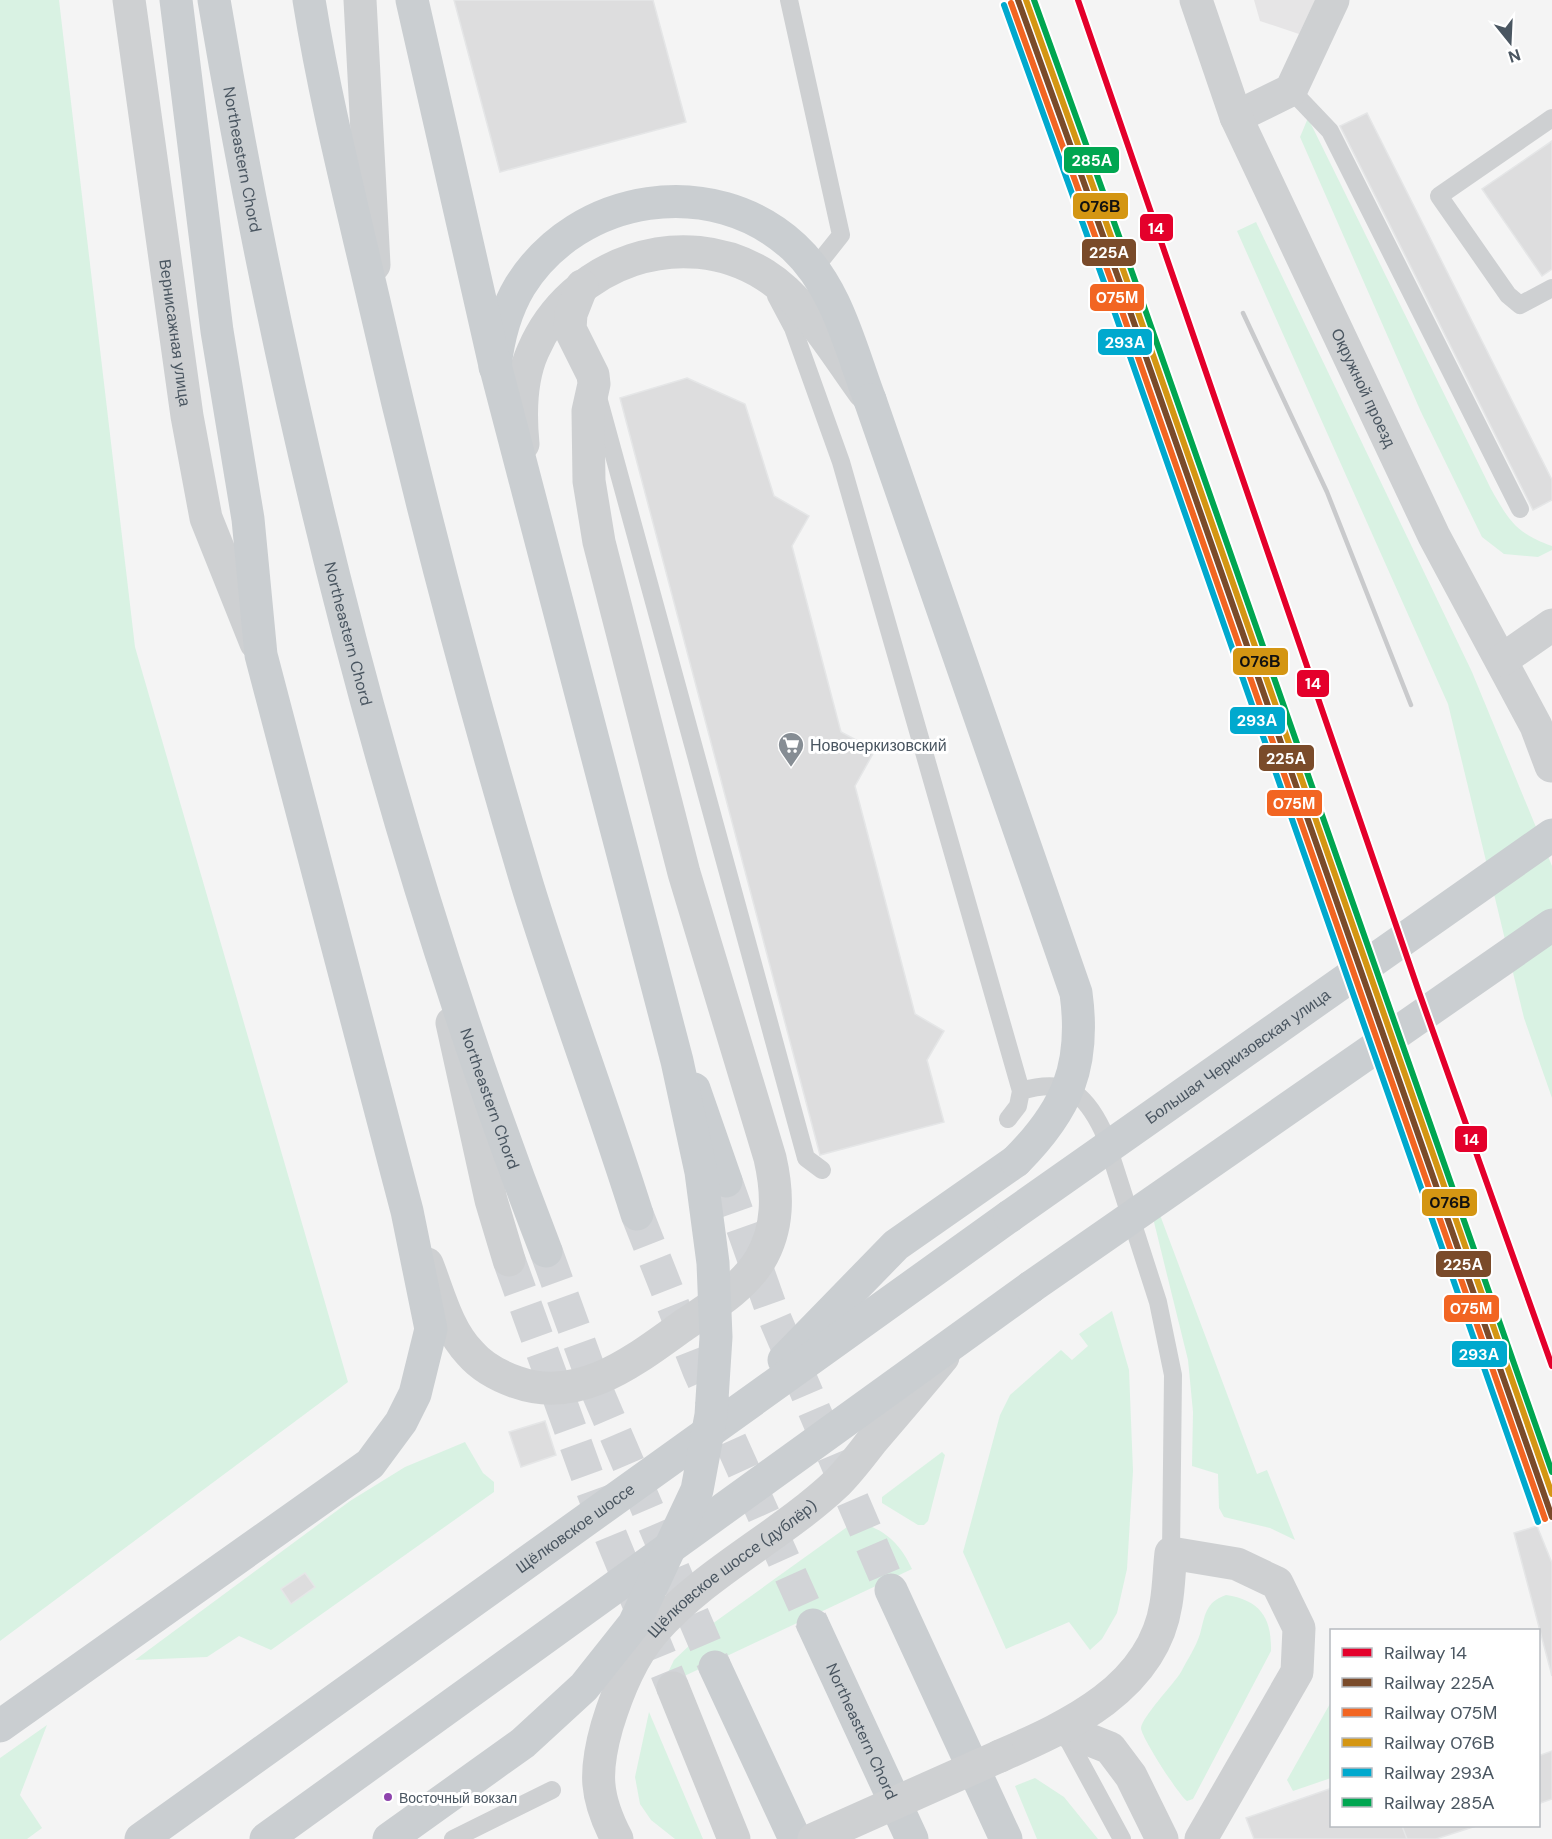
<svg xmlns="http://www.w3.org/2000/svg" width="1552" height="1839" viewBox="0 0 1552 1839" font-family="'DM Sans',sans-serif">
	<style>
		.education { fill: #e6e5e6 }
		.green { fill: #d9f2e3 }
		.building { fill: #ddddde; stroke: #e5e6e7; stroke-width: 1.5 }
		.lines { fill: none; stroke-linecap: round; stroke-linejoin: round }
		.tertiary-tunnel { stroke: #d2d4d7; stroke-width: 33; stroke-dasharray: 33 16; stroke-linecap: butt }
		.primary-tunnel { stroke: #d2d4d7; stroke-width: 33; stroke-dasharray: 33 16; stroke-linecap: butt }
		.service { stroke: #ced0d2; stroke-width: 18 }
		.minor { stroke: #ced0d2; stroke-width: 33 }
		.tertiary { stroke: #ced0d2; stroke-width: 33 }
		.primary { stroke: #caced1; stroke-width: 33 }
		.rail { stroke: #c9cacc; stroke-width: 4.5 }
		.minor-bridge { stroke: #ced0d2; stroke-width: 33 }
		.primary-bridge { stroke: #caced1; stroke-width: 33 }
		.rail-1-casing { stroke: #fff; stroke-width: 10 }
		.rail-2-casing { stroke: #fff; stroke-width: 10 }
		.rail-3-casing { stroke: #fff; stroke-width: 10 }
		.rail-4-casing { stroke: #fff; stroke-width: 10 }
		.rail-5-casing { stroke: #fff; stroke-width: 10 }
		.rail-6-casing { stroke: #fff; stroke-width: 10 }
		.rail-1 { stroke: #e4002b; stroke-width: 6 }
		.rail-2 { stroke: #7a4b2a; stroke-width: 6 }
		.rail-3 { stroke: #f26522; stroke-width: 6 }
		.rail-4 { stroke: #d49613; stroke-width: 6 }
		.rail-5 { stroke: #00a9ce; stroke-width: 6 }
		.rail-6 { stroke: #00a651; stroke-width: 6 }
		.bus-dot { fill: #8e44ad; stroke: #fff; stroke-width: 2 }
		.labels { text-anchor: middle; stroke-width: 6; stroke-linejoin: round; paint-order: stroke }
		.bus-label { font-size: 14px; fill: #4a5661; stroke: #fff; text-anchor: start }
		.street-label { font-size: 16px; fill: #4a5661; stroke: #fff }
		.poi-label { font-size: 16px; fill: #4a5661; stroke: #fff; text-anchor: start }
		.line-badge { stroke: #fff; stroke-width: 2 }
		.badge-label { font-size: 16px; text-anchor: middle; font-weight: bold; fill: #fff }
		.pale-badge-label { font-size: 16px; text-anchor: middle; font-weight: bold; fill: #111 }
	</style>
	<rect width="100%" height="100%" fill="#f4f4f4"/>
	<path class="education" d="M1254,0H1315L1299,34L1260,21Z"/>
	<path class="green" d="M0,0H59L135,647L348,1382L0,1641Z
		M1308,118L1491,489C1509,521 1516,533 1552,546V550L1538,557L1504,554L1482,537L1421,412L1300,137Z
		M1256,222L1472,672L1552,866V1098L1524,1018L1448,704L1237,231Z
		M1160,1215L1257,1474L1267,1470L1295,1540L1270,1528L1224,1517L1219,1508L1218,1474L1192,1466L1193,1412L1188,1360L1153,1218Z
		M1112,1311L1129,1370L1133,1471L1127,1569L1117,1613L1102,1639L1090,1650L1069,1622L1006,1649L963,1552L1000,1415L1010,1395L1061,1350L1072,1360L1088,1346L1079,1334Z
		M465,1442L483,1473L494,1482V1492L271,1650L239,1636L207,1657L135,1660L350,1501L405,1467Z
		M942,1452L945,1455L928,1521L924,1525H918L882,1503V1497Z
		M854,1522C882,1526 901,1544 912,1569L661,1687L674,1660L712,1624Z
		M1226,1595C1260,1600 1272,1618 1271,1651L1193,1799L1187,1801C1180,1797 1141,1737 1141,1728C1142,1717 1173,1685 1181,1672C1187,1660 1196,1647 1200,1634C1205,1616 1205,1602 1226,1595Z
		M1331,1702V1778L1293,1791L1287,1780Z
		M649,1712L703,1839H675L651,1820L640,1804L635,1777Z
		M47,1725L20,1795L42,1828L27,1839H0V1758Z
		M1035,1778L1064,1797L1098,1839H1037L1015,1786Z"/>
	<path class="building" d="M454,0H653L686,122L500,172Z
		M1367,113L1552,480V500L1533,510L1340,126Z
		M1552,141V269L1542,276L1482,189Z
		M687,378L745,404L774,496L809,516L792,546L841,732L875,750L855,786L915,1014L944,1031L927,1060L944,1122L820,1155L620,398Z
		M545,1421L556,1455L521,1467L509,1432Z
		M1537,1526L1552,1563V1676L1514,1533Z
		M305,1573L315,1587L291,1604L281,1589Z
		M1552,1751V1799L1538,1804V1756Z
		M1332,1788V1826H1402L1407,1839H1254L1246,1818Z
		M1402,1826H1476L1436,1839H1407Z"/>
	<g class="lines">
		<path class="tertiary-tunnel" d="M509,1260L596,1500L673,1688"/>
		<path class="primary-tunnel" d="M726,1181L773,1314L891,1590
			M637,1214L699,1371L813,1625
			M546,1251L595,1386L715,1667"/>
		<path class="service" d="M789,0L841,235L814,269
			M1291,90L1330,131L1520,509
			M1552,118L1439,196L1508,295L1520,305L1552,288
			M776,296L793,328L841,462L1021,1091L1018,1106L1008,1119
			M598,397L806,1158L822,1170
			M1021,1091C1065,1078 1084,1091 1103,1131L1158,1302L1173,1375L1171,1553
			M1064,1732L1122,1839
			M453,1839L552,1790"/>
		<g class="minor">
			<path d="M1236,117L1291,90L1333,0"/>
			<path d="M523,444C520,413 520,380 533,351C571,262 682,223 765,275C805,300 836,354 864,392"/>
			<path d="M427,1264C439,1294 447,1329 470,1353C482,1367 499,1376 516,1382C580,1405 635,1360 684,1325C712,1306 742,1289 760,1260C779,1228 778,1193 770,1158L684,873L599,542L589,481L588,411L594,384L593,375L570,329L571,314L582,286"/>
			<path d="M1062,1729L1110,1748L1131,1776L1162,1839"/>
			<path d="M1000,1756C1069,1726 1153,1688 1166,1604C1169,1587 1169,1570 1171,1553L1237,1564L1277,1583L1299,1628L1297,1672L1201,1839"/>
			<path id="s1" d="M617,1839C595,1797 594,1772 607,1726C617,1693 631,1658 653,1632C705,1572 780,1537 837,1483C850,1470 861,1455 872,1441C896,1413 920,1385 943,1357"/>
		</g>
		<g class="tertiary">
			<path id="s2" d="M129,0L187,416L206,518L256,643"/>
			<path d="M360,0L374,265"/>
			<path id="s3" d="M1196,0L1236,117L1434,536L1536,726L1551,766"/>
			<path d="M1502,660L1552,625"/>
			<path d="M452,1023L491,1200L509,1260"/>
			<path d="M673,1688L734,1839"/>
		</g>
		<g class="primary">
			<path id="s4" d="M214,0C286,426 390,848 546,1251"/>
			<path d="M309,0C325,100 350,198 373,297C418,494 469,690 527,884C561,995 602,1103 637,1214"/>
			<path d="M495,367C498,339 505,311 520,286C578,193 713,172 794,247C837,287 850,347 870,400"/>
			<path d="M694,1089L726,1181"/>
			<path d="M784,1360L896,1245L1016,1161"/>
			<path d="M891,1590L1006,1839"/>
			<path id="s5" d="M813,1625L912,1839"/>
			<path d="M715,1667L795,1839"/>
			<path d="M0,1726L370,1464L401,1422L415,1394L431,1329L407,1211L261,655L248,519L217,331L176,0"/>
			<path id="s6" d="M141,1839L1010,1216"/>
			<path d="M266,1839L1031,1287"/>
		</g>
		<path class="rail" d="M1243,313L1327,492L1411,705"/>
		<path class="minor-bridge" d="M814,1839L1000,1756"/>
		<g class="primary-bridge">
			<path d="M870,400L1076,993C1086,1066 1067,1110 1016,1161"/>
			<path id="s7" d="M1010,1216L1552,835"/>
			<path d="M1031,1287L1552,925"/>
			<path d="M389,1839L523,1743L584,1687L634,1624L697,1490L711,1415L716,1337L713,1263L701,1172L677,1061L494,361L412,0"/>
		</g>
		<g class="rail-1-casing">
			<path id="rail-1" d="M1078,0L1420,995L1552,1366"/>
		</g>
		<g class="rail-2-casing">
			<path id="rail-2" d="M1018,0L1119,280L1552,1517"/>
		</g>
		<g class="rail-3-casing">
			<path id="rail-3" d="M1011,3L1112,283L1545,1519"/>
		</g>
		<g class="rail-4-casing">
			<path id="rail-4" d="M1026,0L1126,278L1552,1494"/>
		</g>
		<g class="rail-5-casing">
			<path id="rail-5" d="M1004,5L1105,285L1538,1522"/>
		</g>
		<g class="rail-6-casing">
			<path id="rail-6" d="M1034,0L1133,275L1552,1472"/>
		</g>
		<use href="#rail-1" class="rail-1"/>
		<use href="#rail-2" class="rail-2"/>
		<use href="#rail-3" class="rail-3"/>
		<use href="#rail-4" class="rail-4"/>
		<use href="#rail-5" class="rail-5"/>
		<use href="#rail-6" class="rail-6"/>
	</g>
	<defs>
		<g id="supermarket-pin" transform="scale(1.35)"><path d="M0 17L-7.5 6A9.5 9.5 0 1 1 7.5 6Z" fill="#868d94" stroke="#fff"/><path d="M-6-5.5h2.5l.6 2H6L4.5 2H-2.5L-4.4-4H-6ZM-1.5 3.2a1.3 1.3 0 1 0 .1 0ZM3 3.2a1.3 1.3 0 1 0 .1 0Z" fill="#fff"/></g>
	</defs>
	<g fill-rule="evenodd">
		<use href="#supermarket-pin" x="791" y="745"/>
	</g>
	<circle class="bus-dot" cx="388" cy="1797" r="5"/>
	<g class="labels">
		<g class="bus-label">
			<text x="399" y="1803">Восточный вокзал</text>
		</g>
		<g class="street-label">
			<text dy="6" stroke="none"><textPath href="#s4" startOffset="162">Northeastern Chord</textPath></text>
			<text dy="6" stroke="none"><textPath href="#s2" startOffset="336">Вернисажная улица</textPath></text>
			<text dy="6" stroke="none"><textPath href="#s3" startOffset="423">Окружной проезд</textPath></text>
			<text dy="6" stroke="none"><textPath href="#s4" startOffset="648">Northeastern Chord</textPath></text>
			<text dy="6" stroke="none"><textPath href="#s7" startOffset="278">Большая Черкизовская улица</textPath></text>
			<text dy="6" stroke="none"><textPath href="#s4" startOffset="1134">Northeastern Chord</textPath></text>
			<text dy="6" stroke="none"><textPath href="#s6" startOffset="534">Щёлковское шоссе</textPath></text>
			<text dy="6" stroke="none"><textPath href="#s1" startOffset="324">Щёлковское шоссе (дублёр)</textPath></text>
			<text dy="6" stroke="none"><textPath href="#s5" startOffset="117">Northeastern Chord</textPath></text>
		</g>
		<g class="poi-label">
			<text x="810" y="751">Новочеркизовский</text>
		</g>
	</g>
	<g class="line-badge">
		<rect x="1063" y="146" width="57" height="28" rx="6" fill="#00a651"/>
		<rect x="1072" y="192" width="57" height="28" rx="6" fill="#d49613"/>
		<rect x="1139" y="213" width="35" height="29" rx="6" fill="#e4002b"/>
		<rect x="1081" y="238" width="56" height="29" rx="6" fill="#7a4b2a"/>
		<rect x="1089" y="283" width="56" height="29" rx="6" fill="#f26522"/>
		<rect x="1097" y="328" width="56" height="28" rx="6" fill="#00a9ce"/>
		<rect x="1232" y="647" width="57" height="29" rx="6" fill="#d49613"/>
		<rect x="1296" y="669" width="34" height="29" rx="6" fill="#e4002b"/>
		<rect x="1229" y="706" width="57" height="29" rx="6" fill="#00a9ce"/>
		<rect x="1258" y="744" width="57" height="28" rx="6" fill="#7a4b2a"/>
		<rect x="1266" y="789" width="57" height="28" rx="6" fill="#f26522"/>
		<rect x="1454" y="1125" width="34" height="28" rx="6" fill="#e4002b"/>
		<rect x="1421" y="1188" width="57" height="29" rx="6" fill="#d49613"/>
		<rect x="1435" y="1250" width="57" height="28" rx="6" fill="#7a4b2a"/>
		<rect x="1443" y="1294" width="57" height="29" rx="6" fill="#f26522"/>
		<rect x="1451" y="1340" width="57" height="28" rx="6" fill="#00a9ce"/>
	</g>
	<g class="badge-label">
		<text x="1092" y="166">285А</text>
		<text x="1156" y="234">14</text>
		<text x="1109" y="258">225А</text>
		<text x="1117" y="303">075М</text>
		<text x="1125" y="348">293А</text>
		<text x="1313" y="689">14</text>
		<text x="1257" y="726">293А</text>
		<text x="1286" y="764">225А</text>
		<text x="1294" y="809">075М</text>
		<text x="1471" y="1145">14</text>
		<text x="1463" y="1270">225А</text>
		<text x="1471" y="1314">075М</text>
		<text x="1479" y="1360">293А</text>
	</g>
	<g class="pale-badge-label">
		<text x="1100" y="212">076В</text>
		<text x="1260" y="667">076В</text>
		<text x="1450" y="1208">076В</text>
	</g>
	<rect x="1330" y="1629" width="210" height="198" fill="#ffffff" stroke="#b7bbc0" stroke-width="1.5"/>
	<rect x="1342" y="1648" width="30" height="9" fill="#e4002b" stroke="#b7bbc0" stroke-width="1.5"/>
	<text x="1384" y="1659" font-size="18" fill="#4a5661">Railway 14</text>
	<rect x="1342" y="1678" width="30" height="9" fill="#7a4b2a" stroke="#b7bbc0" stroke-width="1.5"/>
	<text x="1384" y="1689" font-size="18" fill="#4a5661">Railway 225А</text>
	<rect x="1342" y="1708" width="30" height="9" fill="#f26522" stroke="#b7bbc0" stroke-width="1.5"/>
	<text x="1384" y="1719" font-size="18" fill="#4a5661">Railway 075М</text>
	<rect x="1342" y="1738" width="30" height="9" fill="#d49613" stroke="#b7bbc0" stroke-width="1.5"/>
	<text x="1384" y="1749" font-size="18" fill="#4a5661">Railway 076В</text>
	<rect x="1342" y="1768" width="30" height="9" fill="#00a9ce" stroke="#b7bbc0" stroke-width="1.5"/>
	<text x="1384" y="1779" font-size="18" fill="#4a5661">Railway 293А</text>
	<rect x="1342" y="1798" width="30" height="9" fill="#00a651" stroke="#b7bbc0" stroke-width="1.5"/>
	<text x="1384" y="1809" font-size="18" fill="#4a5661">Railway 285А</text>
	<g transform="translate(1510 42) rotate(162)" stroke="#ffffff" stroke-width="4.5" paint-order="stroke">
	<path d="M0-4.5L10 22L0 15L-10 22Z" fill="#4a5661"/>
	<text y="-9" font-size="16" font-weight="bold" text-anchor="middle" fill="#4a5661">N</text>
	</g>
</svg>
